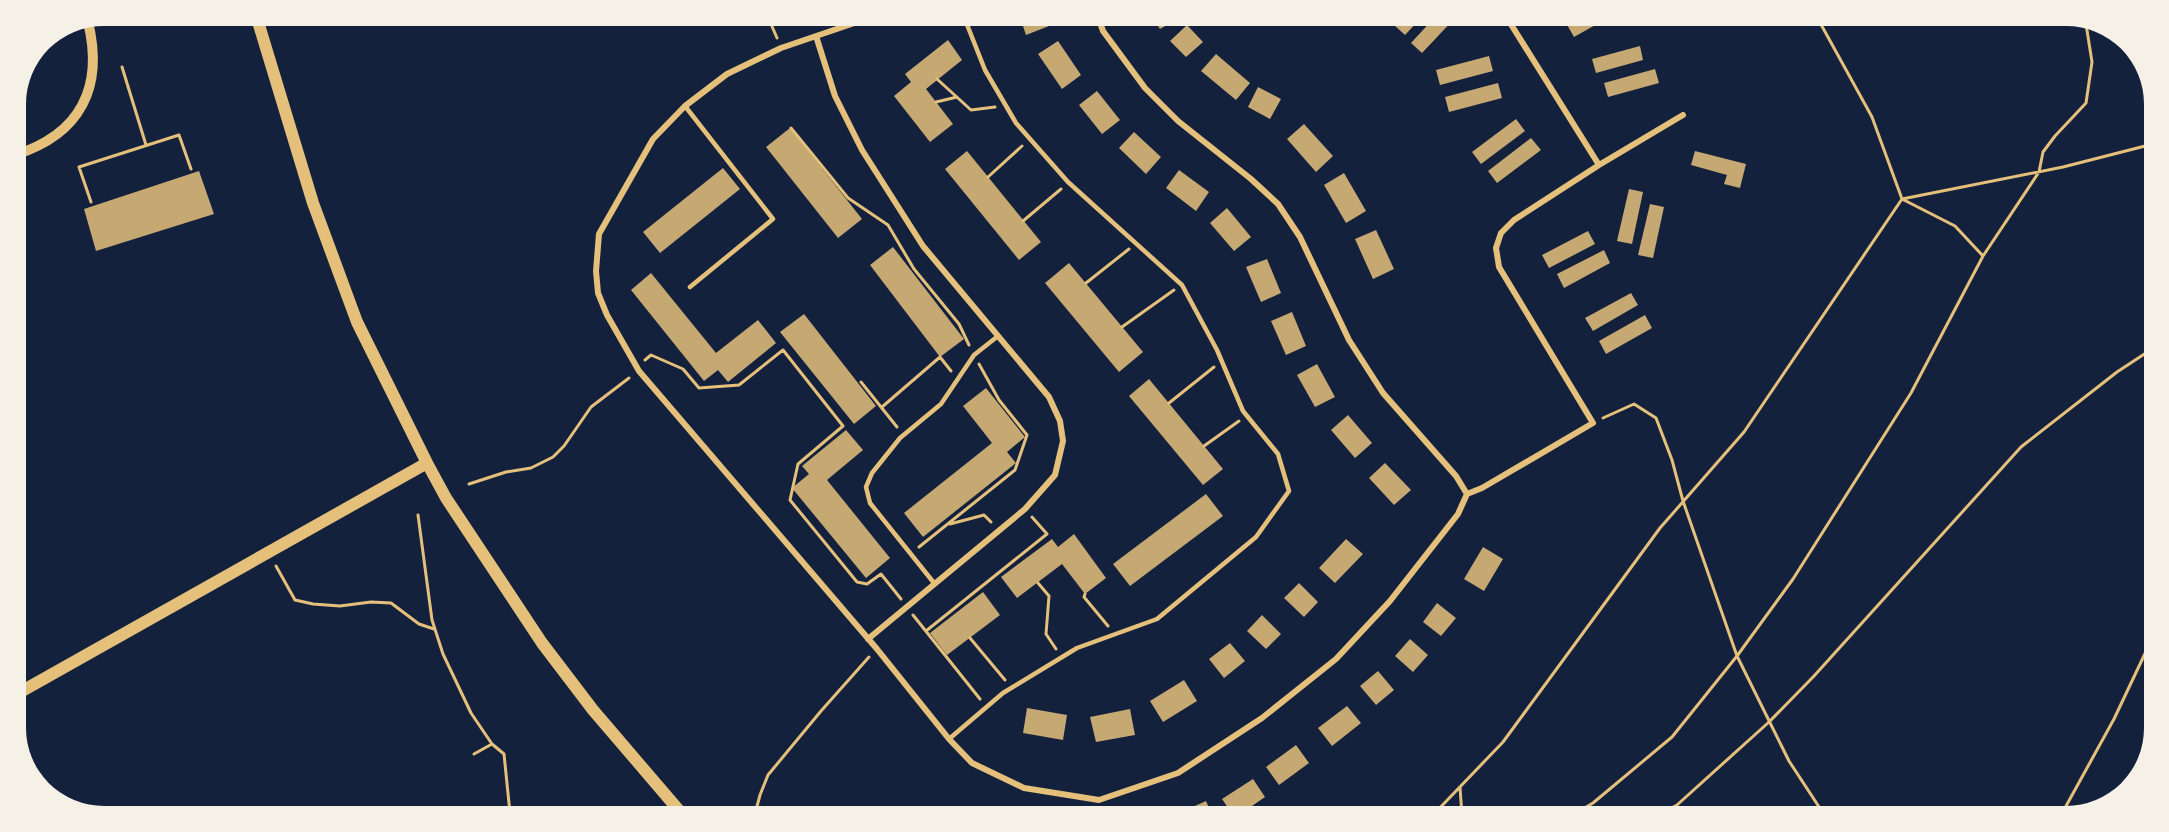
<svg xmlns="http://www.w3.org/2000/svg" width="2169" height="832" viewBox="0 0 2169 832" font-family="Quicksand,sans-serif">
	<style>
		.building { fill: #c6a872 }
		.lines { fill: none; stroke-linecap: round; stroke-linejoin: round }
		.path { stroke: #e5c07b; stroke-width: 3 }
		.service { stroke: #e5c07b; stroke-width: 4.5 }
		.minor { stroke: #e5c07b; stroke-width: 6 }
		.tertiary { stroke: #e5c07b; stroke-width: 10 }
		.secondary { stroke: #e5c07b; stroke-width: 12 }
	</style>
	<rect width="100%" height="100%" fill="#14213d"/>
	<path class="building" d="M1020,17H1045L1049,26L1026,35Z
		M1153,18H1179L1160,29Z
		M1400,18H1421L1405,35L1394,25Z
		M1434,18H1455L1422,53L1411,43Z
		M1574,19H1606L1574,37L1566,23Z
		M1187,25L1203,42L1186,57L1170,41Z
		M948,40L962,60L926,89L953,124L930,142L894,96L911,82L905,74Z
		M1058,41L1081,75L1062,89L1038,54Z
		M1640,46L1643,60L1596,73L1592,59Z
		M1216,54L1250,83L1236,100L1201,71Z
		M1489,56L1493,71L1440,85L1436,70Z
		M1655,69L1659,83L1608,97L1604,83Z
		M1498,83L1502,98L1449,112L1445,97Z
		M1258,87L1281,99L1270,119L1248,107Z
		M1097,91L1120,120L1102,134L1079,105Z
		M1516,119L1525,131L1481,164L1472,152Z
		M1304,124L1333,156L1316,172L1287,139Z
		M790,128L862,219L838,238L766,147Z
		M1134,132L1161,157L1146,174L1119,148Z
		M1531,138L1541,150L1497,183L1488,171Z
		M967,151L1041,242L1019,260L945,169Z
		M1695,151L1746,164L1740,188L1724,184L1727,175L1691,165Z
		M723,168L740,189L660,253L643,232Z
		M1179,170L1209,192L1196,211L1166,188Z
		M199,171L214,214L96,251L84,209Z
		M1344,173L1366,211L1346,223L1324,185Z
		M1629,189L1643,192L1632,244L1617,241Z
		M1650,204L1664,207L1653,258L1638,255Z
		M1227,208L1251,237L1234,251L1210,223Z
		M1376,230L1394,269L1373,279L1355,239Z
		M1588,231L1595,244L1549,268L1542,255Z
		M893,247L964,339L940,357L870,265Z
		M1604,250L1610,263L1564,288L1557,274Z
		M1267,259L1281,293L1261,302L1246,267Z
		M1069,263L1143,352L1119,372L1045,283Z
		M651,273L716,353L758,320L776,343L728,382L718,370L704,381L631,290Z
		M1631,293L1638,305L1593,331L1585,318Z
		M1292,312L1306,346L1286,355L1271,321Z
		M804,314L876,406L854,424L780,332Z
		M1645,315L1652,328L1606,354L1599,341Z
		M1317,364L1335,397L1315,407L1297,375Z
		M1149,379L1223,469L1203,485L1129,396Z
		M986,388L1025,437L1007,452L1016,463L923,537L904,513L992,443L963,406Z
		M1348,415L1372,443L1355,458L1331,430Z
		M846,430L863,450L827,480L890,558L866,578L792,488L809,474L802,466Z
		M1385,463L1411,490L1394,505L1369,478Z
		M1206,494L1223,516L1130,586L1113,564Z
		M1074,534L1106,578L1085,594L1062,564L1017,598L1001,577L1052,539L1058,547Z
		M1346,539L1363,554L1335,583L1319,568Z
		M1483,547L1503,559L1484,591L1464,579Z
		M1299,583L1318,602L1304,617L1284,598Z
		M983,592L1000,615L947,655L930,633Z
		M1437,603L1456,618L1441,636L1423,622Z
		M1262,615L1281,634L1266,649L1247,631Z
		M1410,639L1428,655L1413,672L1395,656Z
		M1230,643L1245,661L1224,678L1209,659Z
		M1378,671L1394,690L1376,705L1360,686Z
		M1184,680L1197,701L1163,722L1150,701Z
		M1347,706L1361,723L1332,746L1318,728Z
		M1027,708L1067,715L1063,740L1023,733Z
		M1130,709L1135,735L1096,742L1090,717Z
		M1296,745L1309,763L1279,785L1266,767Z
		M1253,779L1265,797L1239,815H1233L1222,799Z
		M1206,801L1212,815H1175Z"/>
	<g class="lines">
		<path class="path" d="M768,17L777,38
			M1818,19L1872,117L1902,199L1955,226L1983,256
			M122,67L146,145
			M937,79L971,110L995,107
			M936,102L957,97
			M791,128L848,198L888,225L914,269L959,324L969,345
			M988,177L1022,146
			M91,202L79,167L179,135L191,169
			M1023,221L1061,189
			M1086,283L1129,249
			M1122,327L1174,290
			M645,360L651,355L683,369L699,388L739,385L783,350L843,426L798,464L790,500L857,582L867,584L881,574L901,599
			M861,382L897,427
			M1169,403L1214,367
			M882,407L940,357L951,371
			M1603,418L1634,404L1656,418L1672,460L1683,501L1737,656L1789,761L1825,816
			M1204,446L1239,421
			M469,484L506,472L531,468L553,457L564,446L591,407L629,378
			M418,515L432,620L443,654L471,713L492,744L504,754L510,813
			M950,524L984,515L991,522
			M919,547L1015,470L1027,435L999,400L979,364
			M276,566L295,600L313,604L340,606L371,602L391,603L419,624L434,629
			M1038,583L1049,596L1046,634L1056,649
			M1085,594L1084,597L1108,626
			M913,615L980,699
			M926,631L1047,534L1032,517
			M970,638L1005,680
			M474,754L492,744
			M1460,787L1462,816
			M519,813H532
			M545,813L547,811L551,813
			M755,814L760,795L768,775L821,711L869,657
			M1433,815L1503,742L1660,528L1744,432L1902,199L2063,167L2153,144
			M1571,816L1593,803L1672,737L1737,656L1793,579L1911,393L1983,256L2039,172L2043,152L2055,136L2086,103L2092,62L2086,24L2081,20
			M1657,816L1677,805L1769,722L1814,676L2021,447L2117,372L2152,349
			M1812,816L1822,812L1842,816
			M2060,817L2114,719L2150,643"/>
		<path class="service" d="M685,106L773,219L690,287
			M934,583L870,503L866,487L872,473L900,438L941,404L974,355L998,336
			M949,739L1003,693L1077,648L1157,619L1256,537L1289,491L1278,454L1243,411L1217,350L1182,285L1068,182L1016,123L985,70L964,17"/>
		<path class="minor" d="M872,17L781,48L727,74L685,106L653,139L599,234L596,271L598,293L607,315L639,371L877,649L949,739L972,763L1024,788L1099,800L1178,773L1262,718L1336,659L1390,601L1458,514L1467,494L1482,488L1593,423L1499,267L1496,248L1501,233L1514,220L1599,165L1683,115
			M1098,17L1103,31L1145,88L1178,121L1251,179L1278,204L1300,237L1349,340L1383,393L1456,476L1467,494
			M1507,18L1599,165
			M816,36L835,96L862,150L923,246L1049,397L1060,421L1063,441L1055,475L1025,509L868,639"/>
		<path class="tertiary" d="M15,155C81,134 104,87 88,22"/>
		<path class="secondary" d="M256,15L313,203L357,322L427,463L446,498L542,643L593,710L682,814
			M15,695L427,463"/>
	</g>
	<path d="M0 0H2169V832H0ZM104 26H2066A78 78 0 0 1 2144 104V728A78 78 0 0 1 2066 806H104A78 78 0 0 1 26 728V104A78 78 0 0 1 104 26Z" fill="#f6f1e7" fill-rule="evenodd"/>
</svg>
